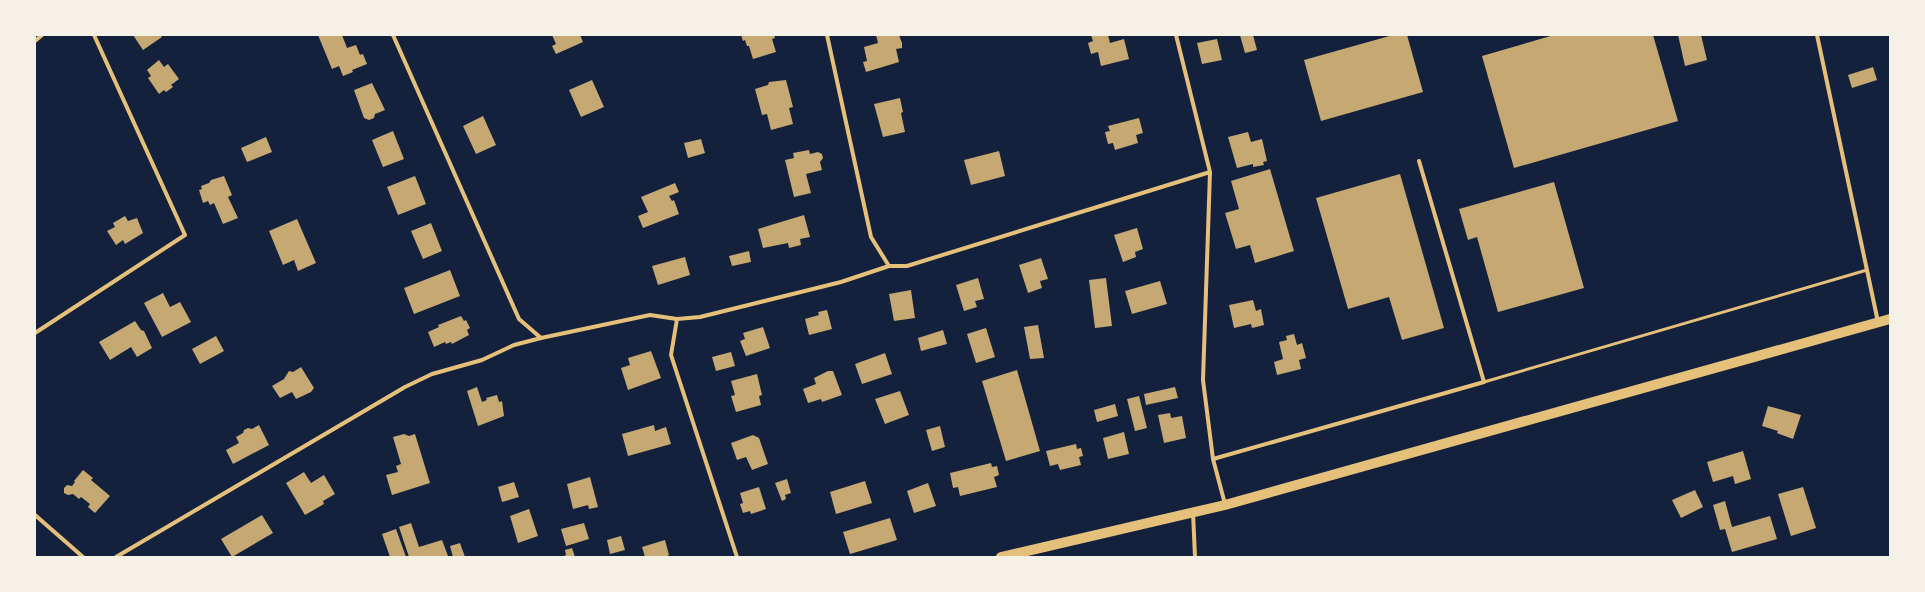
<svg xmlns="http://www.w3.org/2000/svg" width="1925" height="592" viewBox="0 0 1925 592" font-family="'IBM Plex Sans',sans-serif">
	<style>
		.building { fill: #c6a872 }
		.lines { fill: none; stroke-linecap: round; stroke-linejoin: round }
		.service { stroke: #e5c07b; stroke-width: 3 }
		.minor { stroke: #e5c07b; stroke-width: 4 }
		.primary { stroke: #e5c07b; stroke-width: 10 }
	</style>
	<rect width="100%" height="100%" fill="#14213d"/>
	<path class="building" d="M133,35H160L162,37L143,50Z
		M318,35H342L347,48L356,45L360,55L363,54L367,64L352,70L353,72L343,76L339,66L332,69Z
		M552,35H580L583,42L556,54L552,46L556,44Z
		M741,35H774L775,38L772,39L776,52L753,59L749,46H747L745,40L743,41Z
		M876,35H899L902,43V48L896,49L899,62L866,72L863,62L867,61L864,47L878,43Z
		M1091,35H1108L1110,43L1124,39L1129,59L1101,66L1098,52L1091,54L1088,43L1093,41Z
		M1240,35H1253L1257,50L1245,53Z
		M1393,35H1407L1423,92L1321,121L1304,60Z
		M1554,35H1653L1678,121L1514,168L1482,56Z
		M1678,35H1701L1707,60L1685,66Z
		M1217,39L1222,60L1202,64L1197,43Z
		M159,60L164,67L168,64L179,79L171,85L173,87L166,92L164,90L159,94L148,78L151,76L147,70Z
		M1873,67L1877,80L1852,88L1848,75Z
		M592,80L604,107L581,117L569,90Z
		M786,80L793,107L789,108L793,124L771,130L767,114L762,115L755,89L768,85L769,82Z
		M372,83L385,110L375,114L374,118L369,120L364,118L354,90Z
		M900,98L903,112L901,113L905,132L883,137L874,104Z
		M483,116L496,145L476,154L463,126Z
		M1139,118L1143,133L1136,135L1138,143L1115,150L1113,143L1108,144L1105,132L1110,131L1108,126Z
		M393,131L404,159L383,167L372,140Z
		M1248,132L1251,142L1262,139L1267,161L1263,162L1264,165L1253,167V164L1237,168L1228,137Z
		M266,137L272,152L247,162L241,148Z
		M701,139L705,153L688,158L684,143Z
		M809,150L810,154L818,152L822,154L823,158L820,162L822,170L806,174L811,193L794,197L785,160L794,158L793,153Z
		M999,151L1005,176L971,185L964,160Z
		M1270,169L1294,251L1255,263L1250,245L1236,249L1225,213L1239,209L1231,181Z
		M1400,174L1444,328L1402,340L1389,297L1348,309L1316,198Z
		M224,176L232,195L228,197L238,218L223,224L214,203L210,205L208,201L203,203L199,190L202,189L201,186L209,183L211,180Z
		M415,176L426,204L398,215L387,187Z
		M1554,182L1584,288L1498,312L1477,237L1468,240L1459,209Z
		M675,183L679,192L669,196L672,201L674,200L679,214L643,228L638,216L648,212L641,197Z
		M804,215L810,237L800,239L801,245L789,248L788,243L763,248L758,229Z
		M125,216L128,221L137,218L143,233L125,244L123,240L116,245L107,231L115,227L113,223Z
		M297,219L316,263L298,271L294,260L283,265L269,231Z
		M431,223L442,251L423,259L411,231Z
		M1137,228L1143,249L1135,252L1136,257L1123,262L1114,235Z
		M749,251L751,262L732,266L729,256Z
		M685,257L690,275L658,285L652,266Z
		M1041,258L1048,279L1040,281L1042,288L1028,293L1019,265Z
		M450,270L460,296L414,314L404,288Z
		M978,278L984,299L975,301L977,307L964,311L956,285Z
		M1106,278L1112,326L1095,328L1089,280Z
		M1160,281L1167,304L1132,314L1125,291Z
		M911,290L915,318L894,321L889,294Z
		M163,293L170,307L180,302L191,322L162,337L144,303Z
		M1253,300L1256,311L1261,309L1264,325L1252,328L1251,324L1234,328L1229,305Z
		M827,310L832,329L809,335L805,319L819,315L818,312Z
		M461,316L464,321L466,320L470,328L467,330L469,335L452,344L451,342L446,344L445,342L434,347L428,332L439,327L438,325Z
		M135,321L141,330L144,331L152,348L137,357L131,347L110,360L99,342Z
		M1038,325L1044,358L1030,359L1024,327Z
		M763,327L770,348L746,356L740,341L745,339L743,333Z
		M986,328L995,357L976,363L967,334Z
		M943,330L947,344L921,351L918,338Z
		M1294,334L1297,345L1302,343L1306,358L1299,360L1301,369L1277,375L1274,362L1283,359L1279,342L1287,340L1286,336Z
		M216,336L224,351L200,364L192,349Z
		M651,351L661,378L628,390L621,368L630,365L628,358Z
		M731,352L735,366L716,371L712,357Z
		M885,353L892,374L862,384L855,364Z
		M301,367L314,388L311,392L296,399L292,392L280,398L272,386L284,379L289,371L293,372Z
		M1017,370L1040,451L1006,461L982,381Z
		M828,371H833L842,395L822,402L821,399L808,403L803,389L816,384L814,378Z
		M757,374L762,395L759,396L761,405L736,412L731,396L735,395L731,381Z
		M477,387L482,402L487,400L486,398L497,395L499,402L502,401L504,416L478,426L467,391Z
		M1175,387L1178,398L1146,405L1144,394Z
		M900,391L909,415L885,424L875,399Z
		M1139,396L1147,428L1135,431L1127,399Z
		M1115,404L1118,416L1097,422L1094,410Z
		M1768,406L1801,415L1793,439L1777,433L1778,431L1762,426Z
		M1170,413L1171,418L1182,416L1186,438L1164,443L1158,415Z
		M259,425L269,445L233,464L226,450L239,443L236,437L243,433L244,430L248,428L252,429Z
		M654,425L655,431L666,427L671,444L628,456L622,434Z
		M940,426L945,447L932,451L926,430Z
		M1124,432L1129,454L1108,459L1103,438Z
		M404,434L409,436L415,434L430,483L392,495L386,475L398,472L396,466L401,464L393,437Z
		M753,435L759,438L768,464L752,470L746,457L737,460L731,443Z
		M1076,444L1077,449L1081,448L1083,456L1079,457L1081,465L1060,470L1058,464L1050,466L1046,451Z
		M1743,451L1751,479L1735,484L1733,476L1713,482L1707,462Z
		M991,463L992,467L997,466L999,475L994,477L997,487L960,496L958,487L953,488L950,473Z
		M83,470L93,478L91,480L110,496L95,513L88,507L90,504L81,497L79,499L73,494L68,495L64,493V488L67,485L72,486L75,482L74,481Z
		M304,472L311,483L324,475L335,494L323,501L324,504L305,515L286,483Z
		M590,477L598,507L589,509L588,505L573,509L567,484Z
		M787,479L791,493L785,495L786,499L782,501L775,483Z
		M865,481L872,503L836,514L830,492Z
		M514,482L519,497L502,502L498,487Z
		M928,483L936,506L914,513L907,491Z
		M759,487L766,509L751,514L750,511L743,513L740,504L743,503L740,493Z
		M1803,487L1816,528L1791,536L1778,494Z
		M1695,490L1703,507L1681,518L1672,500Z
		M1725,501L1732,527L1770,516L1777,539L1732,552L1725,529L1720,530L1713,505Z
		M529,509L538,536L518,543L510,516Z
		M262,515L273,533L232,557L221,539Z
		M890,518L897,540L850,554L843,532Z
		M411,523L419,547L442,540L448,556L409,557L399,527Z
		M584,523L589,539L566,546L561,529Z
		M396,529L406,557H390L382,534Z
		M621,536L625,550L610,554L607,540Z
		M665,540L669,555L665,557H645L642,547Z
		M460,543L465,557H453L450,546Z
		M572,548L575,557H562L566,555L565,550Z"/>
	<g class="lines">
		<path class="service" d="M1484,382L1867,270"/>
		<path class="minor" d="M393,35L519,319L541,338
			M827,35L871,237L889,266
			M1176,35L1210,172L1203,380L1213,459L1225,504
			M1817,35L1878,322
			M35,41L42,35
			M677,319L671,355L737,557
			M35,333L185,235L94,35
			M1213,459L1484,382L1419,161
			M1193,512L1195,557
			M35,515L83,557
			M116,557L405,387L432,374L482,360L514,345L541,338L650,315L677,319L700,317L841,282L889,266H907L1210,172"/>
		<path class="primary" d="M1001,557L1225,505L1890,319"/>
	</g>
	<rect width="1925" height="592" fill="none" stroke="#f6f1e7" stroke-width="72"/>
</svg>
